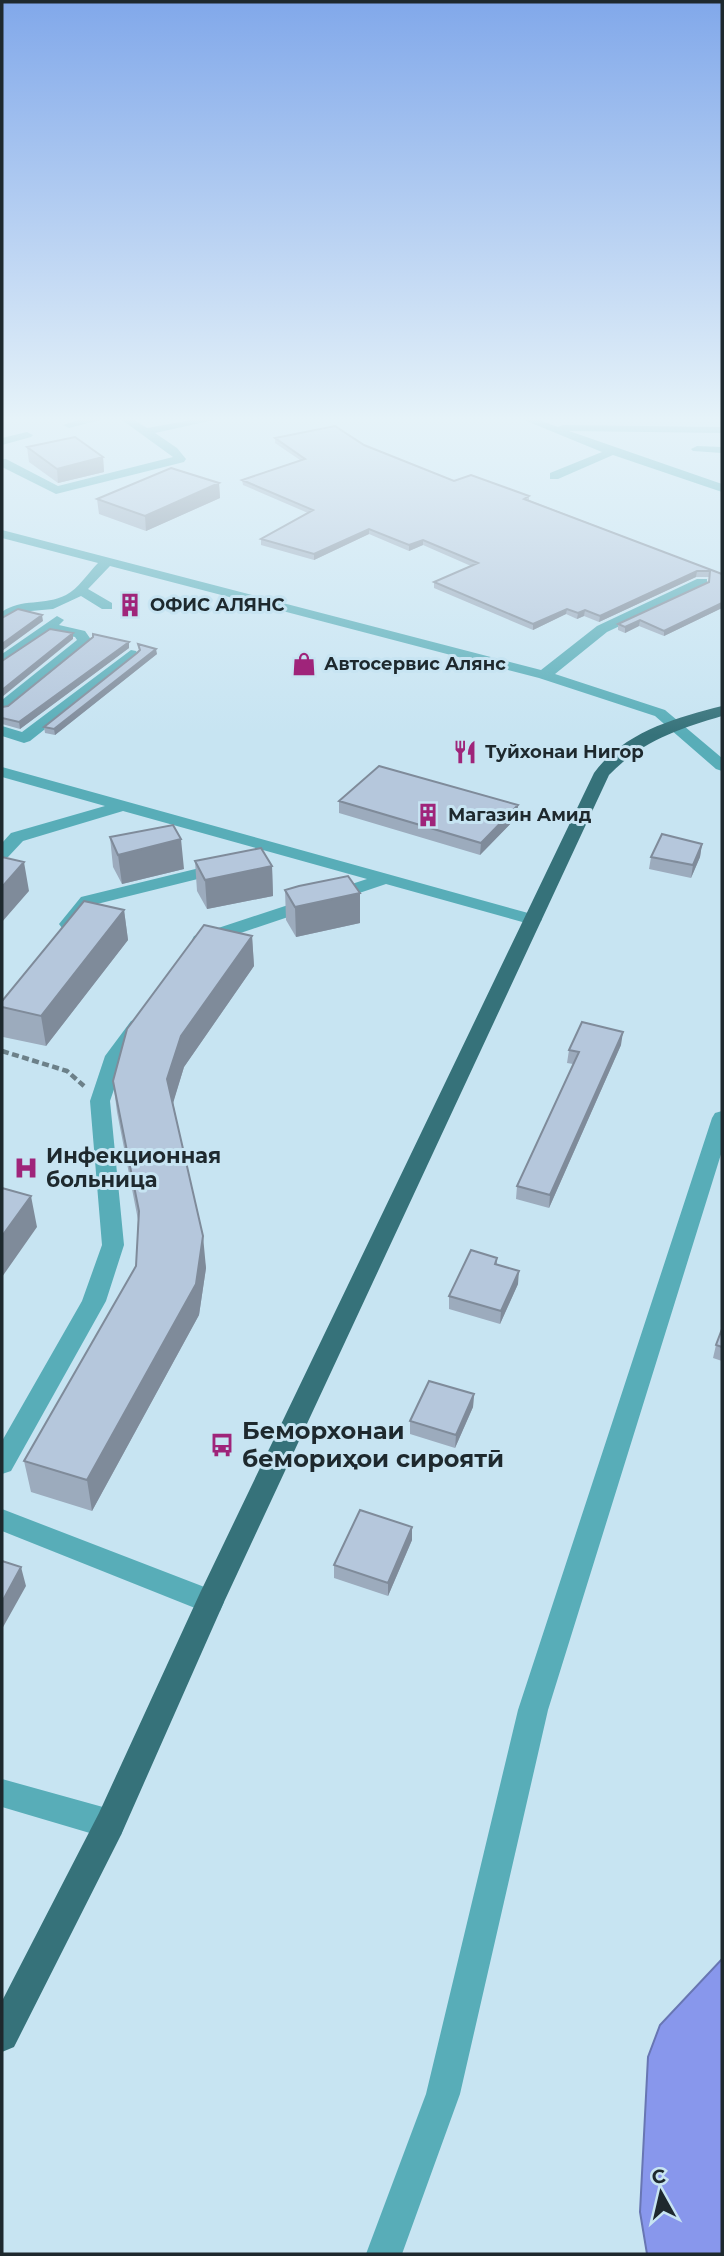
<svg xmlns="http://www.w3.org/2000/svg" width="724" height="2256" viewBox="0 0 724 2256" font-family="Montserrat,sans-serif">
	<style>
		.water { fill: #8897ec; stroke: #6876b3; stroke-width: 2 }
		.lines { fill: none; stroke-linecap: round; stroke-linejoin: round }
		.path { stroke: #6c8089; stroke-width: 4.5; stroke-dasharray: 7 3.5; stroke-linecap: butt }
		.minor { fill: #58adb8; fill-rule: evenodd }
		.major { fill: #36727a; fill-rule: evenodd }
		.wall { fill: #9cabbd }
		.shaded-wall { fill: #7f8b9a }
		.building { fill: #b5c7dc; stroke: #7f8b9a; stroke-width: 2 }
		.labels { text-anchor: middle; stroke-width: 6; stroke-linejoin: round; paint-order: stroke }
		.far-poi-label { font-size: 18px; font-weight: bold; fill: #1e292e; stroke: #c7e4f2; text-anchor: start }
		.poi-label { font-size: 21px; font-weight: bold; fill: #1e292e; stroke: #c7e4f2; text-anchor: start }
		.near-poi-label { font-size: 24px; font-weight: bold; fill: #1e292e; stroke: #c7e4f2; text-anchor: start }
	</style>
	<rect width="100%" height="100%" fill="#c7e4f2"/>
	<path class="water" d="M722,1959V2254H647L640,2212L648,2057L660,2025Z"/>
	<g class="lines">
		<path class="path" d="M2,1051L67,1071L84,1086"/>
		<path class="minor" d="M79,420H100L69,428L63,425Z
			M122,420H134L147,428L192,420H214L155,433L177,448L186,459L184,462L56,494L2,467V459H6L58,486L173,457Z
			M524,420H539L558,427L563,425L722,427V433L569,431L722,484V492L613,455L558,479H550V473L602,452Z
			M27,432L33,435L31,437L2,445V438Z
			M697,446L722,447V453L693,451L691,449Z
			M2,530L541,670L597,626L697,579H707V585L607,632L555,674L665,710L722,758V771L716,769L655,716L539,678L110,566L88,589L112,603V609H102L81,596L53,609L20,612L2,622V612C21,598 45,606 66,595C78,589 88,573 98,563L2,538Z
			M57,616L64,620L59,625L85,631L92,641L7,710L2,712V700L77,640L75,637L50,632L2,665V654Z
			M131,650L136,651L138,654L136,657L30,741L24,743L2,736V726L22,732Z
			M2,767L539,916L542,920L533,925L386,884L208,944H194L192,940L194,936L367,879L123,811L23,841L8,857L2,858V843L11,833L105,806L2,777Z
			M224,862L230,863L233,867L230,871L93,905L74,928H62L59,924L81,897Z
			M138,1019L145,1021L148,1025L125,1057L110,1101L124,1245L106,1301L11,1471L2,1474V1441L82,1301L102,1245L90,1101L105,1056L131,1021Z
			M722,1111V1151L548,1710L460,2094L402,2254H366L426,2094L518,1710L712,1118L715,1113Z
			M2,1509L220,1593L224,1602L220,1611L210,1614L2,1531Z
			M2,1779L110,1809L121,1813L125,1824L121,1835L110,1839L2,1807Z"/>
		<path class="major" d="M722,706V716C678,729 642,741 609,775L224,1602L121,1835L14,2047L2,2052V2001L99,1813L200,1593L594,773C624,732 675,718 722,706Z"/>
	</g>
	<path class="wall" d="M275,438L364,445L454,481L529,496V500L722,574V608L664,636L639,626L625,633L618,630V624L709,582V577H696L599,622L584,616L577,619L566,614L533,630L434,588V582L471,566L423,545L409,551L369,534L314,560L261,545V539L308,513L243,485L242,480L300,460L275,443Z
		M27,447L103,457L104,472L58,483L29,462Z
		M219,483L220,498L146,531L99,514L97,499Z
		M129,642V648L20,729L2,724V707L8,706Z
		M138,644L157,654L55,735L45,733L44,727L137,653L139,651Z
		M339,801L518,805L517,817L480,855L339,813Z
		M110,837L184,869L122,884L113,867Z
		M702,844L700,857L691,878L649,869L651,857Z
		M195,861L272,866L273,896L207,909L197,891Z
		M285,890L360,923L296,937L286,920Z
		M124,910L128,940L46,1046L3,1037L2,1028V1001Z
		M252,936L254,966L184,1067L173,1102L206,1268L199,1315L92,1511L31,1492L24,1461L136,1266L138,1220L117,1112L113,1081Z
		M621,1045L549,1208L516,1199L517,1186L573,1064L567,1063L569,1050Z
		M497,1258V1265L518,1284L500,1324L449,1309V1296Z
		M722,1329V1361L713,1358L716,1345Z
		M474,1394L473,1407L455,1448L410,1434V1421Z
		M412,1527V1540L388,1596L334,1578V1565Z"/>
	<path class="shaded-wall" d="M103,457L104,472L58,483L57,469Z
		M219,483L220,498L146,531L145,516Z
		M369,529V534L314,560V554Z
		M423,540V545L409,551V545Z
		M697,571L696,577L599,622L600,616Z
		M722,603V608L664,636V631Z
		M567,609L566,614L533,630V624Z
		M585,610L584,616L577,619L578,613Z
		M42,615L43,621L2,651V644Z
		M640,620L639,626L625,633V627Z
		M73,633V639L2,697V690Z
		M129,642V648L20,729L19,722Z
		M156,649L157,654L55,735L54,729Z
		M518,805L517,817L480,855L481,843Z
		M181,839L184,869L122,884L118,855Z
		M702,844L700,857L691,878L693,865Z
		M24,862L29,891L2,922V887Z
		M272,866L273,896L207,909L205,880Z
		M360,893V923L296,937L295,907Z
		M124,910L128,940L46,1046L41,1016Z
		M252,936L254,966L184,1067L171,1110L167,1079L181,1036Z
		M623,1032L621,1045L549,1208L550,1195Z
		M31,1196L37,1227L2,1277V1236Z
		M203,1236L206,1268L199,1315L92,1511L87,1480Z
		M519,1271L518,1284L500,1324L501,1311Z
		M474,1394L473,1407L455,1448L456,1435Z
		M412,1527V1540L388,1596V1583Z
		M21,1567L26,1586L2,1629V1602Z"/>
	<path class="building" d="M335,426L364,445L454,481L471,475L529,496L524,499L722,574V603L664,631L640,620L625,627L618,624L709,582L710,571H697L600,616L585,610L578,613L567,609L533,624L434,582L478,563L423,540L409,545L369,529L314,554L261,539L313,510L242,480L305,459L275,438Z
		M75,437L103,457L57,469L27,447Z
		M171,468L219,483L145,516L97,499Z
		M18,609L42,615L2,644V618Z
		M50,629L73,633L2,690V661Z
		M93,634L129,642L19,722L2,718V707L8,706L93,637Z
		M138,644L156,649L54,729L44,727L137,653L140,650Z
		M379,766L518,805L481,843L339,801Z
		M173,825L181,839L118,855L110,837Z
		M662,834L702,844L693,865L651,857Z
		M261,848L272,866L205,880L195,861Z
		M2,857L24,862L2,887Z
		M348,876L360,893L295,907L285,890L299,886Z
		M84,901L124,910L41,1016L2,1007V1001Z
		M204,925L252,936L181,1036L167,1079L203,1236L196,1284L87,1480L24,1461L136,1266L139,1211L113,1081L127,1029Z
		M582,1022L623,1032L550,1195L517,1186L579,1052L569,1050Z
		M2,1188L31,1196L2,1236Z
		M471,1250L497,1258L495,1264L519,1271L501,1311L449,1296Z
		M722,1329V1347L716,1345Z
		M429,1381L474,1394L456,1435L410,1421Z
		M360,1510L412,1527L388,1583L334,1565Z
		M2,1561L21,1567L2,1602Z"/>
	<linearGradient id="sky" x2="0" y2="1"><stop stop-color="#81a8ea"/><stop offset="0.57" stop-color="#e6f3f9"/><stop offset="1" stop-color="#e6f3f9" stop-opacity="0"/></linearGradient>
	<rect width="724" height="735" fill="url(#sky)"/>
	<defs>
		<g id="building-bare" transform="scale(1.89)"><path d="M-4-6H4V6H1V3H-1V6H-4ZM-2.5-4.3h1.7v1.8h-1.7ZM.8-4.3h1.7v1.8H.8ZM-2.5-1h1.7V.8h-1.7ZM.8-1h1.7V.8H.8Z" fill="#9f247a" stroke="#c7e4f2" stroke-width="2.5" paint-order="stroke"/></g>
		<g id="shop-bare" transform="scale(1.89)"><path d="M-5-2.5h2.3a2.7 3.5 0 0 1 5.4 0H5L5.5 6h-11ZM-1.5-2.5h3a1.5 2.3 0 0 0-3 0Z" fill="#9f247a" stroke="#c7e4f2" stroke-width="2.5" paint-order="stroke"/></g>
		<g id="restaurant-bare" transform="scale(1.89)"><path d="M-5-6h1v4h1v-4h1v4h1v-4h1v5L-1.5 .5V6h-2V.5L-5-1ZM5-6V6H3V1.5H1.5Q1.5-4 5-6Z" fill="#9f247a" stroke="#c7e4f2" stroke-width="2.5" paint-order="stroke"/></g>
		<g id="hospital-bare" transform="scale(1.89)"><path d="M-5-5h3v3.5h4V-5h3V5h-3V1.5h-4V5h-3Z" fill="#9f247a" stroke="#c7e4f2" stroke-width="2.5" paint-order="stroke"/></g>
		<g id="bus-bare" transform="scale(1.89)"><path d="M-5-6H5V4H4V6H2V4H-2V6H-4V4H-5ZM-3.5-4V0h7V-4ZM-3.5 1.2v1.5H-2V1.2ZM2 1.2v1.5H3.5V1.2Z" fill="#9f247a" stroke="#c7e4f2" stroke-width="2.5" paint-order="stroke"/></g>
	</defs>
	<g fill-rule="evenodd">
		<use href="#building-bare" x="130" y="605"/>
		<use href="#shop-bare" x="304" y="664"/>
		<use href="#restaurant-bare" x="465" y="752"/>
		<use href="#building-bare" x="428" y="815"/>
		<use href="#hospital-bare" x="26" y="1168"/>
		<use href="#bus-bare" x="222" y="1445"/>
	</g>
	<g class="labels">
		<g class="far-poi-label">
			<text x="150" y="611">ОФИС АЛЯНС</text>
			<text x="324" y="670">Автосервис Алянс</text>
			<text x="485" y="758">Туйхонаи Нигор</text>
			<text x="448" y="821">Магазин Амид</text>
		</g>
		<g class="poi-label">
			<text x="46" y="1163">Инфекционная<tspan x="46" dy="24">больница</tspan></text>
		</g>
		<g class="near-poi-label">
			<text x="242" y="1439">Беморхонаи<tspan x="242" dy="28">бемориҳои сироятӣ</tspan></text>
		</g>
	</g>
	<rect width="724" height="2256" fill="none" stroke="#1e292e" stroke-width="7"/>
	<g transform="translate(661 2193) rotate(352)" stroke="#c7e4f2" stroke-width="5" paint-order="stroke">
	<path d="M0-5L12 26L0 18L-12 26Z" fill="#1e292e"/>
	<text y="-10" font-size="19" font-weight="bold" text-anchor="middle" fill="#1e292e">С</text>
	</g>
</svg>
